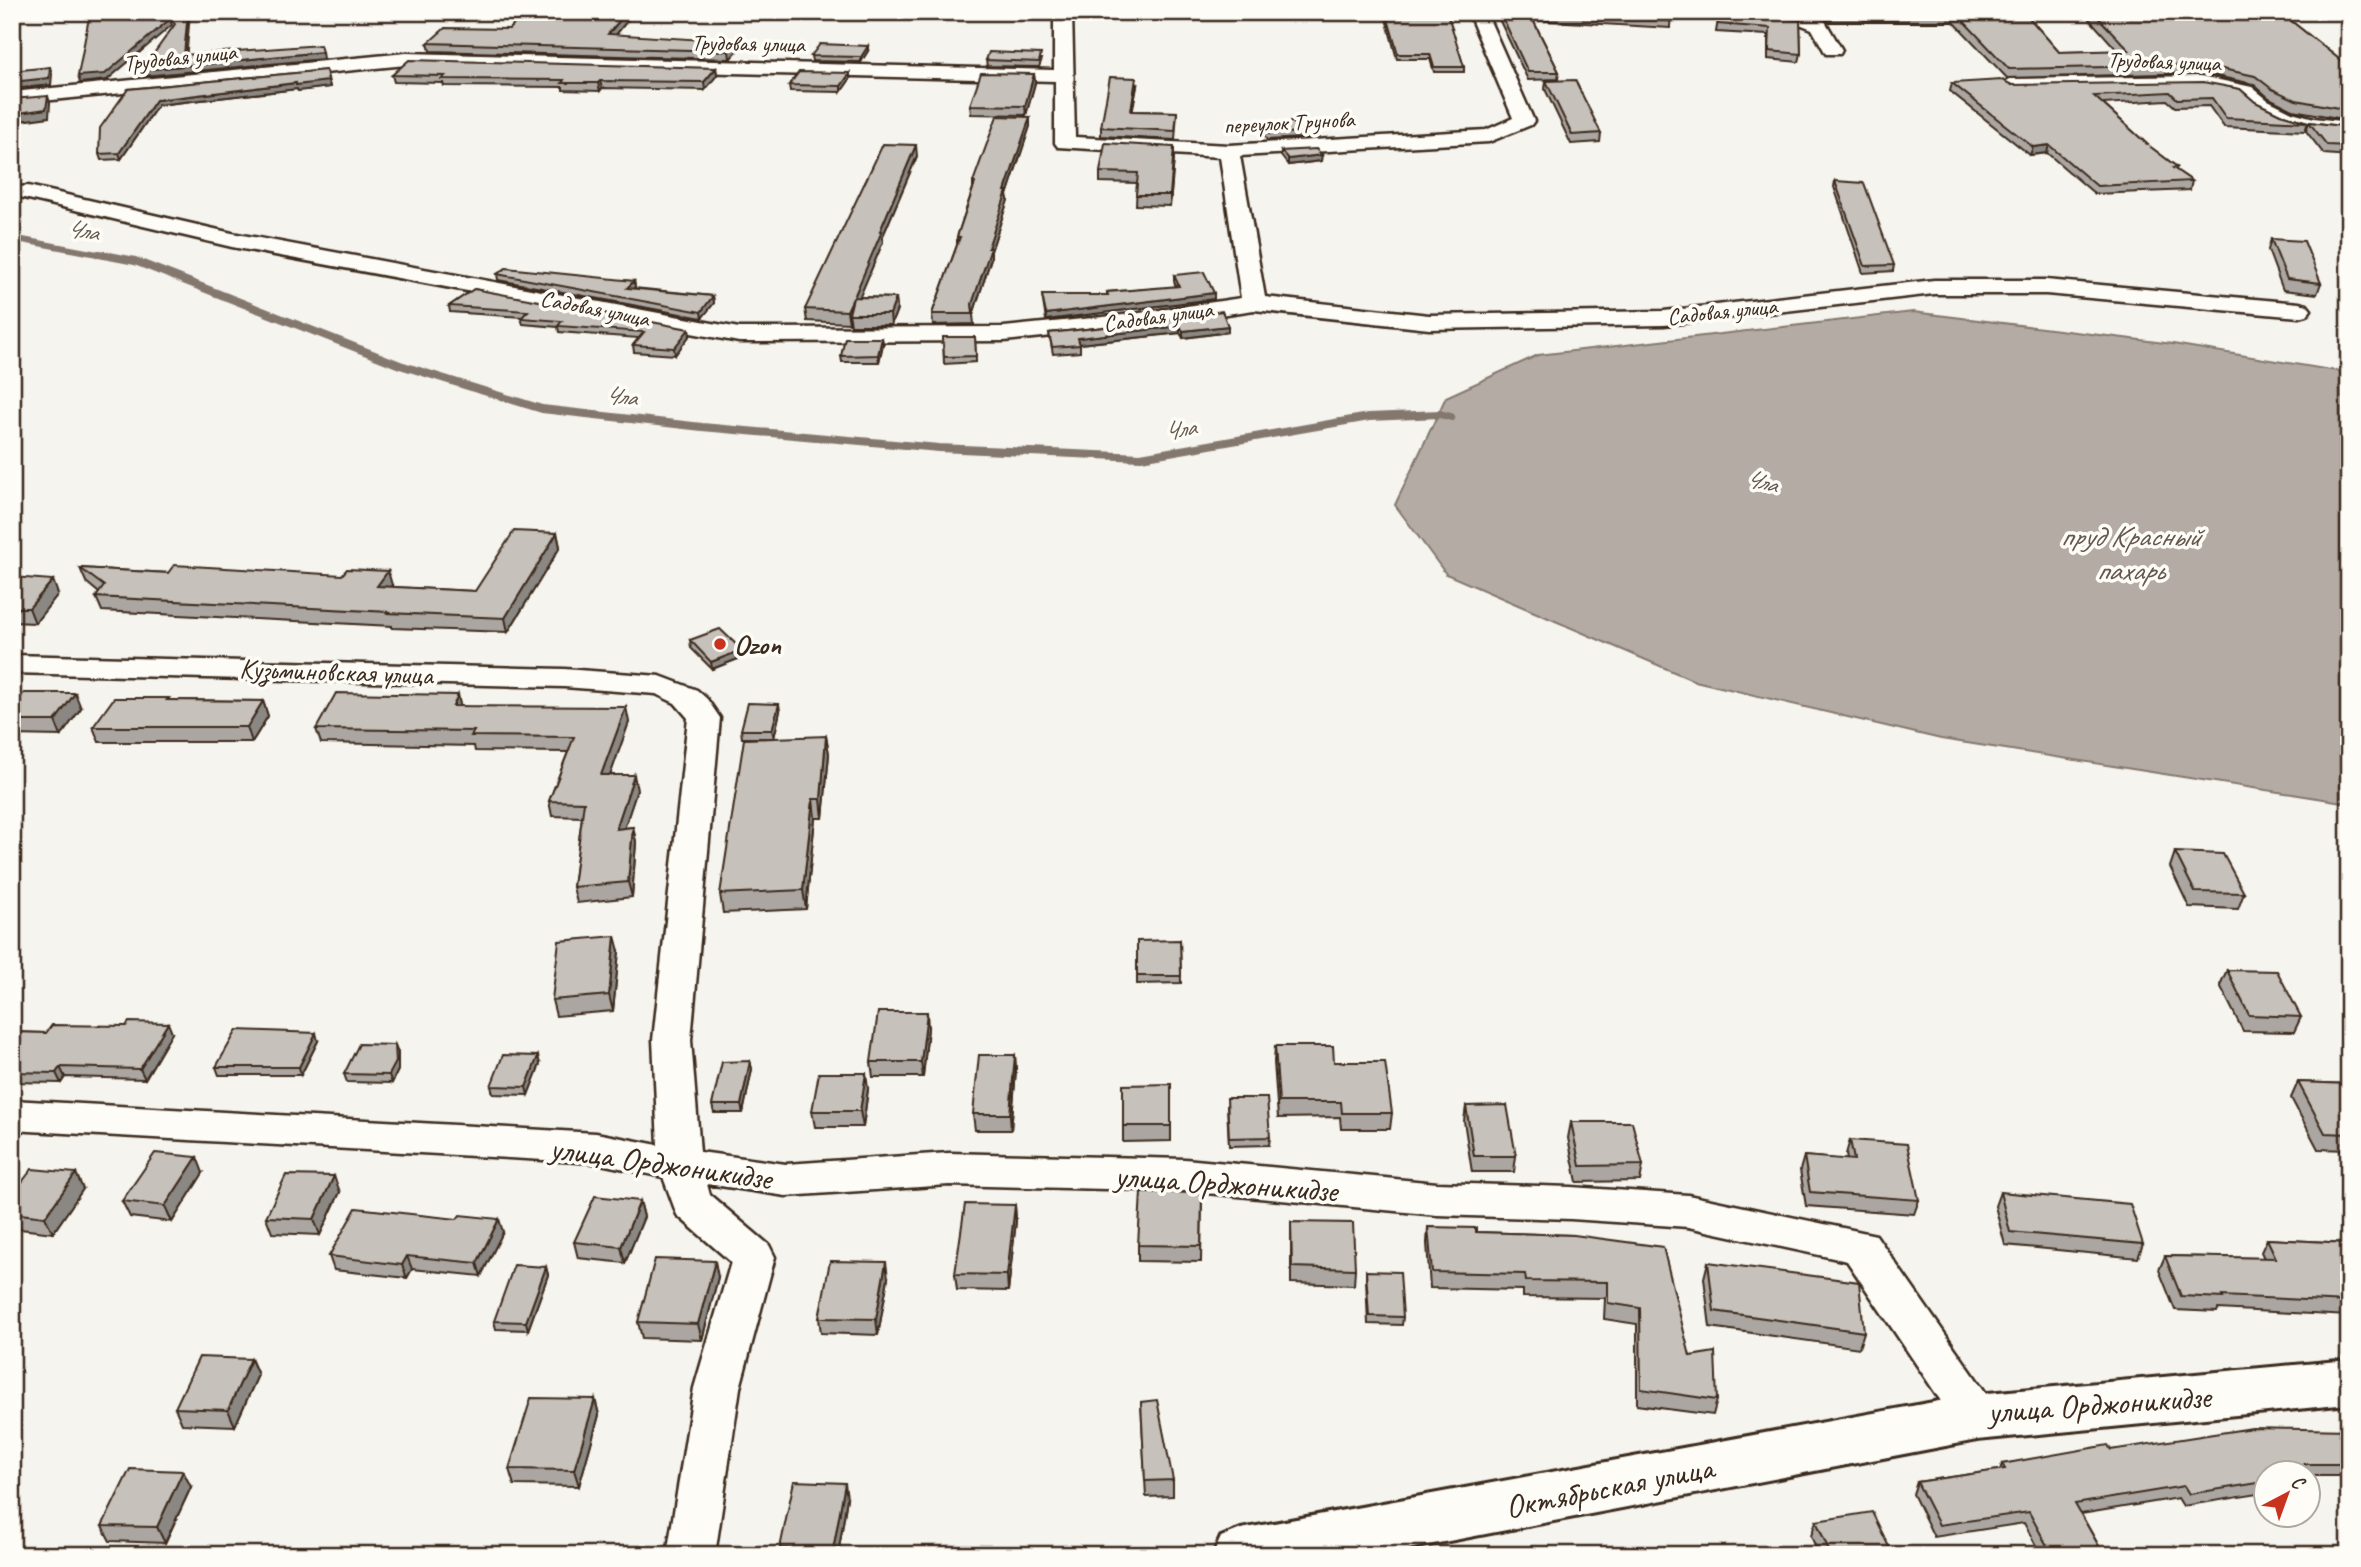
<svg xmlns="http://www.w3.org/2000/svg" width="2361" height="1567" viewBox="0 0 2361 1567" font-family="Caveat,sans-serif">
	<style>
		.water { fill: #b4aca4; stroke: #84786e; stroke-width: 2 }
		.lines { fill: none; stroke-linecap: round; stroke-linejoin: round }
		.stream-far1 { stroke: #84786e; stroke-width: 6 }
		.stream { stroke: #84786e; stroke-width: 8 }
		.street-casing { stroke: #3b2a1e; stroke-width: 5 }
		.secondary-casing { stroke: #3b2a1e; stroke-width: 6 }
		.street { fill: #fdfcf7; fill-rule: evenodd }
		.secondary { fill: #fdfcf7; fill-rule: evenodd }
		.wall { fill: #aba6a1; stroke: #3b2a1e; stroke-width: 2 }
		.shaded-wall { fill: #8b8783; stroke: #3b2a1e; stroke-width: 2 }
		.building { fill: #c7c1bb; stroke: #3b2a1e; stroke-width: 2 }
		.poi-dot { fill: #c8321e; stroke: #fdfcf7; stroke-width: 2.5 }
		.labels { text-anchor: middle; stroke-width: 7; stroke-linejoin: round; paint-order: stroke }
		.far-street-label { font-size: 23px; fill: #3b2a1e; stroke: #fdfcf7 }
		.far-water-label { font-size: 24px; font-style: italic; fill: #65584d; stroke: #fdfcf7 }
		.poi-label { font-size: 28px; font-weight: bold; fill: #3b2a1e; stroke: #fdfcf7; text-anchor: start }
		.street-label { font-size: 28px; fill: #3b2a1e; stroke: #fdfcf7 }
		.water-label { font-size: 30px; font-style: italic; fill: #65584d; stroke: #fdfcf7 }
		.near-street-label { font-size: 33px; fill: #3b2a1e; stroke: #fdfcf7 }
	</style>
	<rect width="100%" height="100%" fill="#f5f4ee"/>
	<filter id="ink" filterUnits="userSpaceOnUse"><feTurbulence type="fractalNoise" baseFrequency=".0143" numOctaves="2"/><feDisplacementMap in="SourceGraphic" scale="14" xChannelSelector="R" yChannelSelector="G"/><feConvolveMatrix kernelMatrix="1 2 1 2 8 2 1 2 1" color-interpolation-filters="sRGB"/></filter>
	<g filter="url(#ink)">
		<path class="water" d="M1913,312L2173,344L2349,373V803L1941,739L1695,681L1446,574L1395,505L1446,397L1538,355Z"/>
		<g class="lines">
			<path class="stream-far1" d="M12,238L108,256"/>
			<path class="stream" d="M99,254L135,261L400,365L542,409L702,427L939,448L1141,457L1369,417L1440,414L1451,417"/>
			<g class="street-casing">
				<path id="street" d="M1054,12H1072L1075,137L1229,145L1486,130L1513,118L1468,12H1486L1534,121L1531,125L1489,142L1240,156L1265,297L1429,315L1664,311L1934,280H2046L2299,303L2307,305L2311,310L2307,315L2299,317L2046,294H1934L1664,325L1429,329L1254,310L1133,328L1004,341L739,342L232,247L20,197L17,192L20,187L28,186L232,233L739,328L1004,327L1133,314L1241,298L1220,157L1058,147L1055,143V81L406,65L12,104V92L406,53L1054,70Z
					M1697,12C1739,12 1785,7 1825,21L1842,50L1840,54H1826L1812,29L1802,25L1706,17Z
					M2201,76L2252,87L2268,100L2292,112L2314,118L2349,122V134L2312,130L2278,120L2254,108L2239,95L2201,88L2010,91L2000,85L2010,79Z
					M12,655L564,669L660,676L697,690L707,699L720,718L691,1040L700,1152L786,1164L949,1153L1185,1159L1437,1183L1571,1187L1688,1195L1876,1235L1993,1403L2000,1417L1993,1431L1977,1437L1961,1431L1847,1261L1688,1227L1571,1219L1437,1215L1185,1191L949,1185L786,1196L707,1184L710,1195L769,1245L775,1257L740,1388L715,1555H667L694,1388L731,1262L677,1215L663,1177L596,1163L12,1130V1100L596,1133L658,1145L653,1040L688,718L675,703L656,694L564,687L12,673Z"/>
			</g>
			<g class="secondary-casing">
				<path id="secondary" d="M2349,1360V1404L1977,1440L1376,1555H1213L1221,1537L1241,1529L1977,1394Z"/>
			</g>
			<use href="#street" class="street"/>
			<use href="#secondary" class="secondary"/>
		</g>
		<path class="wall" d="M526,12H634L616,35L738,50L730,59L430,51L428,43L509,29Z
			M1109,12H1207L1206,16L1109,15Z
			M1357,12H1455V14H1447L1464,67V72H1434L1430,59H1397L1385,15L1357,16Z
			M1488,12H1671L1670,28L1533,20L1559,72L1558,79L1528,80L1498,17L1491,16Z
			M1799,12H2024L2059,52L2118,51L2083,12H2280L2349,67V120L2293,110L2269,98L2253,84L2202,73L2007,78L1954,22H1829L1826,18Z
			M1719,13L1800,20L1801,54L1799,62L1768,59V35L1716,32Z
			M868,51L861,62L812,61L811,56Z
			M1042,59L1039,67L987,66L986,60Z
			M716,68L717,75L705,90L602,88L600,91L563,90V87L444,86L443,83L394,82L392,75Z
			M326,70L330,87L298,91L297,89L158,105L121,159L101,160L99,154L128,89Z
			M1034,74L1035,83L1026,115L971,114L970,105Z
			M850,79L841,92L790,91L789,85Z
			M1546,81L1601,133L1600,142L1571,144L1545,89Z
			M1952,83L2012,85L2240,89L2255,102L2280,114L2308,122L2305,131L2224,127L2209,106L2175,107L2167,100L2103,104L2148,145L2177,167L2176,170L2192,181L2190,190L2095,194L2047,153L2030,155L1950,91Z
			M1137,86L1132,111L1177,112L1175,140L1101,136V127Z
			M2309,122L2349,127V156L2324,154L2306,131Z
			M1259,124L1302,132V138L1267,140L1259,129Z
			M1030,126L1007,195L1008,200L991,251V258L973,315L974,324L933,325L932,314L957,245V237L973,188V182Z
			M1281,151L1321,161L1288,165L1281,156Z
			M917,156L882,238L883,242L859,297L896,298L897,309L891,325H851L850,319L849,323L807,321L805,309Z
			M1174,157L1170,206L1136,205L1137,183L1100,182V172Z
			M1835,181L1894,265L1893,271L1863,273L1834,187Z
			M2271,239L2321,283L2317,294L2283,290L2268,250Z
			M497,274L634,281L635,287L634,288L713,296L714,303L702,318L498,280Z
			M1174,275L1214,293V299L1046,320L1042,295H1107V292L1176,287L1174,281Z
			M474,289L690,335L675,355L634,352L633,345L639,338L559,332L558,327L523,324L521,318L523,317L450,312L449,306Z
			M1133,324L1228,326V332L1183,338L1180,333L1080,344V352L1053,354L1049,333Z
			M943,337H975L976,362L944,364Z
			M882,338L883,344L879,362H842L841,356Z
			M557,533L560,547L508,632L392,628V626L102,611L96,597L99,593L86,582L80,568L392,585L391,587L475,591Z
			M12,577L58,594L35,623L12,622Z
			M690,640L743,657L712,669L691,648Z
			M458,695L460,706L629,722L610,775L637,790L624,828L633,827L636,842L632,897L577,903L573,887L582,817L552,816L549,801L568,752L475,751L474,746L321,743L316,729Z
			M169,700L263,701L268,716L252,742H99L93,727Z
			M12,708H81L61,736L12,735Z
			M780,711L774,738H742L741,730Z
			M826,736L829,754L823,818H815L806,909L723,913L720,894Z
			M2175,852L2244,893L2238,909L2189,907L2170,867Z
			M1180,940L1181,983L1137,984V976Z
			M619,951L613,1011L556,1016L552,1000Z
			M2227,970L2301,1017L2294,1032L2243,1031L2220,985Z
			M928,1028L923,1077H873L871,1062Z
			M12,1032L46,1033H172L145,1079L65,1077L61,1083L12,1082Z
			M318,1041L301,1075H219L216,1067Z
			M395,1045L398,1053V1070L392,1083L347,1082L344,1074Z
			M1275,1046L1334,1062L1392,1113L1390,1129H1341L1340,1117L1278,1118L1274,1062Z
			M1015,1055L1016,1070L1011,1130H975L973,1114Z
			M750,1061L752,1069L743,1113H714L712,1105Z
			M540,1064L528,1095L493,1094L491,1086Z
			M2298,1082L2349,1084V1150L2318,1149L2291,1098Z
			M1171,1084V1141L1123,1142V1126Z
			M868,1089L863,1127H815L812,1111Z
			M1227,1106L1270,1137L1269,1145L1229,1146Z
			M1466,1106L1516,1156L1514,1172H1472L1464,1121Z
			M1571,1122L1643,1165L1640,1181L1577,1182L1568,1138Z
			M1850,1140L1919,1200L1914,1214L1806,1206L1800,1170L1804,1156L1847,1160L1846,1154Z
			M203,1173L172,1222L130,1217L122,1201Z
			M83,1189L53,1233L12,1228V1195Z
			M340,1192L320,1235L272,1233L266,1217Z
			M2000,1192L2143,1244L2138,1258L2005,1245L1995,1206Z
			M1202,1193L1201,1262L1138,1261V1245Z
			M640,1201L644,1217L625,1263L578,1258L574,1242Z
			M1015,1205L1016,1221L1008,1291L957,1290L955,1274Z
			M457,1219L503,1232L481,1276L412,1269L407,1278L334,1270L329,1256Z
			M1291,1222L1355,1269L1354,1285L1291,1283Z
			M1428,1227L1476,1232L1574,1235L1690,1356L1717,1400L1713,1415L1637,1405V1324L1604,1319L1605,1298L1523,1297V1290L1430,1288L1427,1243Z
			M2267,1239L2349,1243V1316L2218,1309L2217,1312L2175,1310L2159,1270L2165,1256L2264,1258L2261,1252Z
			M1708,1262L1864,1332L1859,1348L1710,1327L1704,1278Z
			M546,1267L548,1275L528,1330L496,1329L494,1321Z
			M1366,1271L1403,1317L1402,1325L1368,1324L1366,1279Z
			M718,1277L702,1340L642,1338L638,1322Z
			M888,1278L878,1335L821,1333L819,1318Z
			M251,1359L258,1375L235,1426L182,1424L175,1408Z
			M595,1399L599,1415L579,1486L514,1485L509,1469Z
			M1141,1402L1173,1480V1496L1146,1497Z
			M2349,1430V1476H2310L2315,1485L2308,1497V1473H2266V1497H2259L2258,1494L2183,1506L2178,1498L2081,1514L2104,1555H2041L2024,1523L1934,1537L1913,1494L1917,1482L2000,1470L2002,1464L2111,1450Z
			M191,1487L165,1543L110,1541L102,1526Z
			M847,1498L838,1555H782L780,1548Z
			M1816,1521L1893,1555H1819L1811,1536Z"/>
		<path class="shaded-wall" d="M188,12H190L186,61L184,55Z
			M627,12H634L610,42L608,34Z
			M170,19L172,25L107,80L80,83L78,76Z
			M737,42L738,50L730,59L729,51Z
			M868,46V51L861,62V57Z
			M322,52L323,59L144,76L142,70Z
			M50,67L52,74L51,85L12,89V82Z
			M716,68L717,75L705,90L704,82Z
			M850,73V79L841,92V86Z
			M1034,74L1035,83L1026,115L1025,106Z
			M1136,78L1137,86L1131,120V111Z
			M328,81L330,87L298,91L297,89L158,105L121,159L119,153L156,100L296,83Z
			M600,81L602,88L600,91L598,83Z
			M48,96L50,103L49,117L12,122V114Z
			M1030,117V126L1007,195L1008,200L991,251V258L973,315L972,304L1005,191Z
			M916,145L917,156L882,238L883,242L855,308L854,297L880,231Z
			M2049,145L2047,153L2030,155L2033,147Z
			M1174,147V157L1170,206V195Z
			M1322,155L1321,161L1288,165V159Z
			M634,281L635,287L629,294L627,288Z
			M1214,293V299L1046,320V314Z
			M713,296L714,303L702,318L701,312Z
			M853,298L849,314L850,319L849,323L847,311Z
			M896,298L897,309L891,325L890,314Z
			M1180,326V333L1079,344L1078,338Z
			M1228,326V332L1183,338V331Z
			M689,329L690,335L675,355L674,348Z
			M882,338L883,344L879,362L878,355Z
			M557,533L560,547L508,632L505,618Z
			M388,571L392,585L381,600L377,586Z
			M53,580L58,594L35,623L29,608Z
			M742,650L743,657L712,669L711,662Z
			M75,693L81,708L61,736L55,721Z
			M458,695L461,710L453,706Z
			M263,701L268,716L252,742L247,727Z
			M779,704L780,711L774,738L772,730Z
			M626,707L629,722L605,790L601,775Z
			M826,736L829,754L823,818L821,799Z
			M634,775L637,790L619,844L616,829Z
			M813,799L815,818L806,909L803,890Z
			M633,827L636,842L632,897L628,882Z
			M615,936L619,951L613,1011L609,995Z
			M927,1012L928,1028L923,1077L921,1062Z
			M168,1023L172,1033L145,1079L140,1069Z
			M316,1033L318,1041L301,1075L299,1067Z
			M395,1045L398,1053V1070L392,1083L389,1075Z
			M1015,1055L1016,1070L1011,1130L1010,1114Z
			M538,1056L540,1064L528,1095L526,1087Z
			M750,1061L752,1069L743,1113L741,1105Z
			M60,1067L65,1077L61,1083L56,1073Z
			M866,1073L868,1089L863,1127L860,1111Z
			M197,1157L203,1173L172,1222L165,1206Z
			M76,1173L83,1189L53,1233L45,1217Z
			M334,1176L340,1192L320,1235L314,1219Z
			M640,1201L644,1217L625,1263L621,1247Z
			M1015,1205L1016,1221L1008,1291L1007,1275Z
			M499,1219L503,1232L481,1276L477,1263Z
			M407,1256L412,1269L407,1278L402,1265Z
			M715,1261L718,1277L702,1340L698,1324Z
			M886,1262L888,1278L878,1335L876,1319Z
			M546,1267L548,1275L528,1330L526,1322Z
			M251,1359L258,1375L235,1426L228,1410Z
			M595,1399L599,1415L579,1486L574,1470Z
			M183,1471L191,1487L165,1543L157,1527Z
			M845,1483L847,1498L838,1555H834L833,1550Z"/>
		<path class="building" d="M90,12H188L184,55L320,45L322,52L142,70L175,24L170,19L105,74L78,76Z
			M526,12H627L608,34L737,42L729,51L428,43L445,28L509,29Z
			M1386,12H1447L1464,67H1434L1430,54H1398Z
			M1500,12H1671V21L1529,12L1559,72H1528Z
			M1829,12H2024L2059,52L2129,50L2093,12H2280L2349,67V110L2296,100L2272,89L2255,76L2204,65L2009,69L1956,13L1830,14Z
			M1719,13L1800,20L1801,54L1769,51L1770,28L1718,24Z
			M820,44L868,46L861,57L811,56Z
			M989,52L1041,54L1039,62L986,60Z
			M409,60L716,68L704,82L600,81L598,83H562L564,80L442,79L445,76L392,75Z
			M50,67L49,78L12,82V71Z
			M326,70L328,81L296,85V83L156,100L119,153L99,154L100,128L128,89Z
			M799,72L850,73L841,86L789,85Z
			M981,73L1034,74L1025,106L970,105Z
			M1110,77L1136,78L1131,111L1177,112L1175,131L1101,127Z
			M1575,80L1601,133L1572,135L1546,81Z
			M2002,80L2012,85L2203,82L2240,89L2255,102L2280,114L2308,122L2226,118L2212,98L2177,99L2170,92L2094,96L2148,145L2177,167L2173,168L2192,181L2097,186L2049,145L2033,147L1952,83Z
			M48,96L46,109L12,114V99Z
			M997,116L1030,117L1005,191H1007L988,248H991L972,304L973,314H932L960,237H957L975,183L973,182Z
			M1293,122L1302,132L1268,134L1259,124Z
			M2309,122L2349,127V146L2327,145Z
			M1105,143L1174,147L1170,195H1136L1138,173L1100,172Z
			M883,144L916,145L880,231H882L854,297L896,298L890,314H849L853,298L847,311L805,309Z
			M1316,149L1322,155L1288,159L1281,151Z
			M1835,181L1864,183L1894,265L1865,266Z
			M2271,239L2304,241L2321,283L2287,279Z
			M506,268L634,281L627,288L713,296L701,312L497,274Z
			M1204,272L1214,293L1046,314L1042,295H1108L1107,292L1179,286L1174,275Z
			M474,289L689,329L674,348L633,345L644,332L558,326L562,321L521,318L528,311L449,306Z
			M1222,311L1228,326L1183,331L1180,326L1078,338L1080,345L1052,347L1049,333L1133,324Z
			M943,337H975L976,356L944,357Z
			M845,338H882L878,355L841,356Z
			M514,531L557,533L505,618L388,613L389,612L96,597L104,586L80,568L168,573L174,565L342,575L347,569L388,571L377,586L475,591Z
			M12,577L53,580L29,608H12Z
			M720,629L742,650L711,662L690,640Z
			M24,693H75L55,721H12V708Z
			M336,693L458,695L453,706L626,707L601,775H634L616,829L633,827L628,882L573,887L584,802L549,801L574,737L471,736L474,731L316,729Z
			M114,698H169L167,700L263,701L247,727H93Z
			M748,703L779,704L772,730H741Z
			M826,736L821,799H813L803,890L720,894L744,739Z
			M2175,852L2223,854L2244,893L2195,892Z
			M615,936L609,995L552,1000L559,941Z
			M1180,940L1181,976H1137V941Z
			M2227,970L2277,971L2301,1017L2249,1015Z
			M878,1012H927L921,1062H871Z
			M129,1022L168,1023L140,1069L60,1067L56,1073L12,1072V1032L46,1033L52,1025L126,1026Z
			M237,1030L316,1033L299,1067H216Z
			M359,1044L395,1045L396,1062L389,1075L344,1074Z
			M1275,1046H1333L1334,1062H1385L1392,1113H1342L1341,1102H1279Z
			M503,1055L538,1056L526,1087L491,1086Z
			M979,1055H1015L1010,1114H973Z
			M750,1061L741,1105H712L722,1062Z
			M819,1073H866L860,1111H812Z
			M2298,1082L2349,1084V1134L2325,1133Z
			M1171,1084V1126H1123V1085Z
			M1227,1098H1267L1270,1137L1229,1138Z
			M1507,1105L1516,1156H1474L1466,1106Z
			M1571,1122H1632L1643,1165L1580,1166Z
			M1850,1140L1907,1144L1919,1200L1810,1192L1804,1156L1854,1160Z
			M155,1153L197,1157L165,1206L122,1201Z
			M32,1169L76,1173L45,1217L12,1213V1195Z
			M286,1175L334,1176L314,1219L266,1217Z
			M1141,1192L1202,1193L1201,1246L1138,1245Z
			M2000,1192L2130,1204L2143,1244L2010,1232Z
			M595,1196L640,1201L621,1247L574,1242Z
			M965,1204L1015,1205L1007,1275L955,1274Z
			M356,1208L457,1219L460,1215L499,1219L477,1263L407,1256L402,1265L329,1256Z
			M1291,1222L1353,1223L1355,1269L1292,1267Z
			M1428,1227L1476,1228V1232L1574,1235L1663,1247L1690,1356L1715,1352L1717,1400L1641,1389L1640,1308L1608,1303V1282L1526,1281L1525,1274L1432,1272Z
			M2267,1239L2349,1243V1302L2222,1296L2223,1298L2181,1296L2165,1256L2276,1258Z
			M655,1259L715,1261L698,1324L638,1322Z
			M830,1261L886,1262L876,1319L819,1318Z
			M1708,1262L1859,1282L1864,1332L1714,1311Z
			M514,1265L546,1267L526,1322L494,1321Z
			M1366,1271L1400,1272L1403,1317L1369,1316Z
			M199,1357L251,1359L228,1410L175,1408Z
			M531,1398L595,1399L574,1470L509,1469Z
			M1157,1400L1173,1480L1145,1481L1141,1402Z
			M2252,1428L2349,1430V1464H2304L2315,1485H2308V1473H2266V1485L2264,1482L2189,1494L2184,1486L2075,1504L2104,1555H2052L2029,1512L1939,1525L1917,1482L2005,1469L2002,1464L2108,1445L2111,1450Z
			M130,1469L183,1471L157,1527L102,1526Z
			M794,1481L845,1483L833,1550L780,1548Z
			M1872,1512L1893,1555H1831L1816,1521Z"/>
	</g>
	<circle class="poi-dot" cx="720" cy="644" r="7"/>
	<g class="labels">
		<g class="far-street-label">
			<text transform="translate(748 43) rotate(1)" y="8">Трудовая улица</text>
			<text transform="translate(180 57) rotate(-6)" y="8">Трудовая улица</text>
			<text transform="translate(2164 61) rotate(2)" y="8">Трудовая улица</text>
			<text transform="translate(1289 122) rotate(-3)" y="8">переулок Трунова</text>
			<text transform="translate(595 308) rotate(11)" y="8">Садовая улица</text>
			<text transform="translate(1722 311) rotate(-6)" y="8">Садовая улица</text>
			<text transform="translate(1158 316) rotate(-8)" y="8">Садовая улица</text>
		</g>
		<g class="far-water-label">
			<text transform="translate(83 230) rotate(10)" y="8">Чла</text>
			<text transform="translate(621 396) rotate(6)" y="8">Чла</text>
			<text transform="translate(1180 429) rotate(-10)" y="8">Чла</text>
			<text transform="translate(1762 481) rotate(15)" y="8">Чла</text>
		</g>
		<g class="poi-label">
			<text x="734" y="654">Ozon</text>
		</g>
		<g class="street-label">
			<text transform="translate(336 671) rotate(2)" y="10">Кузьминовская улица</text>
		</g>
		<g class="water-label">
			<text x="2130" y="546">пруд Красный<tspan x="2130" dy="34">пахарь</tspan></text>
		</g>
		<g class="near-street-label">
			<text transform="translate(661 1162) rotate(8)" y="12">улица Орджоникидзе</text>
			<text transform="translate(1226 1182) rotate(4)" y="12">улица Орджоникидзе</text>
			<text transform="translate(2099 1403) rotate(-4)" y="12">улица Орджоникидзе</text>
			<text transform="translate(1609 1486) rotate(-11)" y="12">Октябрьская улица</text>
		</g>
	</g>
	<rect width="2361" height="1567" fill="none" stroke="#fdfcf7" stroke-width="42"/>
	<rect x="21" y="21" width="2319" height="1525" fill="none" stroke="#3b2a1e" stroke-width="2.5" filter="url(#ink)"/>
	<g transform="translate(2287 1494) rotate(41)"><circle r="33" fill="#fdfcf7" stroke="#afa8a0" stroke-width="2"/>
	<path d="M0-5L12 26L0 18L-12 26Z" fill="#c8321e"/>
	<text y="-10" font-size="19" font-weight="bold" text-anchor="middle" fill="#3b2a1e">С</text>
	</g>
</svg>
